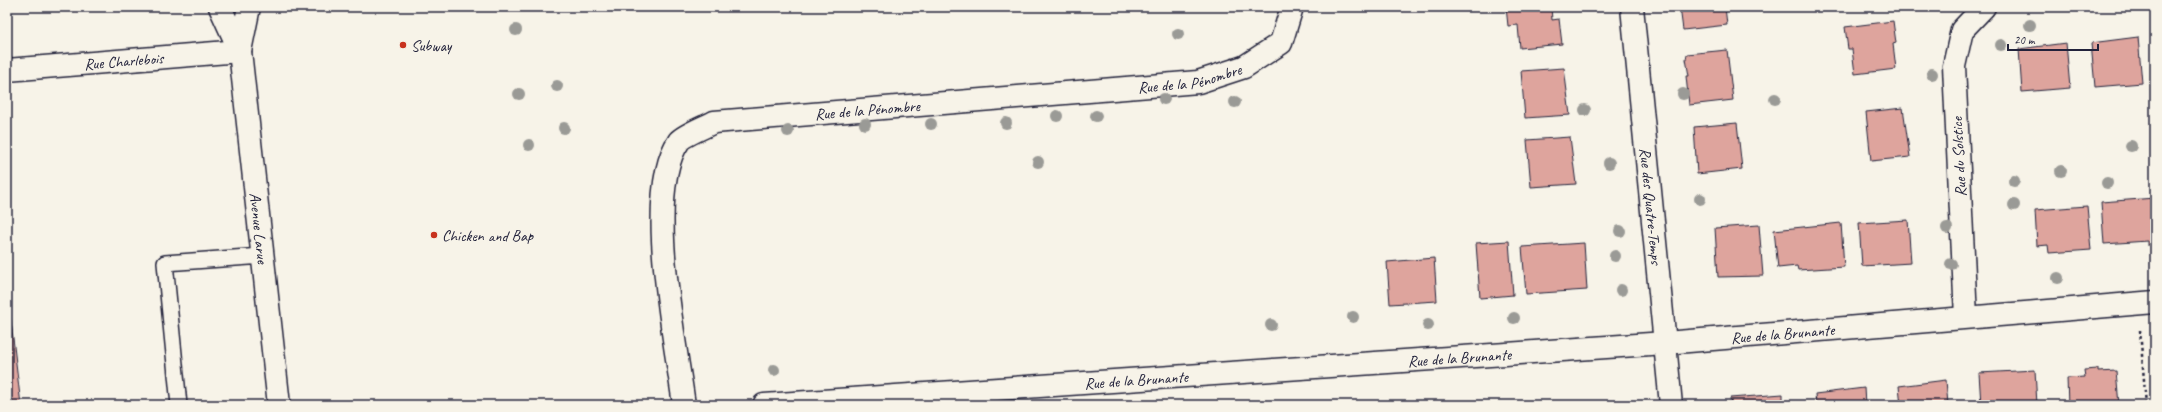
<svg xmlns="http://www.w3.org/2000/svg" width="2162" height="412" viewBox="0 0 2162 412" font-family="Caveat,sans-serif">
	<style>
		.building { fill: #dea49d; stroke: #22223b }
		.lines { fill: none; stroke-linecap: round; stroke-linejoin: round }
		.service-casing { stroke: #22223b; stroke-width: 18 }
		.minor-casing { stroke: #22223b; stroke-width: 25 }
		.tertiary-casing { stroke: #22223b; stroke-width: 25 }
		.path { stroke: #22223b; stroke-width: 2.5; stroke-dasharray: 3 3; stroke-linecap: butt }
		.service { stroke: #f7f3e8; stroke-width: 15 }
		.minor { stroke: #f7f3e8; stroke-width: 22 }
		.tertiary { stroke: #f7f3e8; stroke-width: 22 }
		.tree { fill: #9a9a96 }
		.poi-dot { fill: #c8321e; stroke: #f7f3e8; stroke-width: 1.5 }
		.labels { text-anchor: middle; stroke-width: 3.5; stroke-linejoin: round; paint-order: stroke }
		.poi-label { font-size: 16px; fill: #22223b; stroke: #f7f3e8; text-anchor: start }
		.street-label { font-size: 16px; fill: #22223b; stroke: #f7f3e8 }
	</style>
	<rect width="100%" height="100%" fill="#f7f3e8"/>
	<filter id="ink" filterUnits="userSpaceOnUse"><feTurbulence type="fractalNoise" baseFrequency=".025" numOctaves="2"/><feDisplacementMap in="SourceGraphic" scale="8" xChannelSelector="R" yChannelSelector="G"/><feConvolveMatrix kernelMatrix="1 2 1 2 8 2 1 2 1" color-interpolation-filters="sRGB"/></filter>
	<g filter="url(#ink)">
		<path class="building" d="M1506,7H1551L1552,20L1559,19L1562,44L1520,48L1518,25L1508,26Z
			M1680,7H1725L1727,25L1683,30Z
			M1893,21L1896,43L1893,44L1896,69L1855,74L1852,49H1848L1845,27Z
			M2138,37L2142,83L2095,87L2091,43Z
			M2066,43L2070,88L2022,92L2019,49Z
			M1727,50L1733,100L1689,105L1686,76H1689L1686,59L1687,54Z
			M1564,68L1570,115L1525,118L1521,71Z
			M1903,108L1910,157L1871,161L1866,112Z
			M1737,123L1742,169L1697,174L1694,127Z
			M1570,137L1576,184L1531,187L1527,140Z
			M2155,198V245H2147V241L2104,244L2101,202Z
			M2087,206L2091,250L2049,253L2048,245L2037,246L2035,210Z
			M1908,220L1911,263L1862,266L1859,223Z
			M1841,223L1844,267L1798,270L1797,266L1778,268L1774,230Z
			M1759,225L1763,276L1718,277L1715,228Z
			M1509,241L1513,295L1480,298L1476,243Z
			M1584,243L1587,290L1526,294L1522,247Z
			M1434,258L1437,301L1390,304L1387,262Z
			M7,288L21,405H7Z
			M2098,369V372L2116,371L2119,405H2068L2067,378L2085,377L2084,370Z
			M2035,370L2037,405H1981L1979,373Z
			M1946,380L1948,405H1901L1899,386Z
			M1864,388L1865,405H1816L1815,394Z
			M1783,394V405H1731L1730,398Z
			M1596,403V405H1573Z"/>
		<g class="lines">
			<g class="service-casing">
				<path id="service" d="M179,405L165,263L263,256"/>
			</g>
			<g class="minor-casing">
				<g id="minor">
					<path id="s1" d="M1632,7L1671,405"/>
					<path id="s2" d="M7,70L240,51"/>
					<path d="M1966,317L1954,66L1962,30L1984,7"/>
					<path id="s3" d="M684,405C676,343 643,192 679,141C684,135 707,126 714,122L1198,82L1244,67L1281,43L1292,7"/>
					<path id="s4" d="M764,405L1665,343L2155,302"/>
				</g>
			</g>
			<g class="tertiary-casing">
				<g id="tertiary">
					<path d="M220,7L240,51"/>
					<path id="s5" d="M249,7L240,51L279,405"/>
				</g>
			</g>
			<path class="path" d="M2140,330L2146,405"/>
			<use href="#service" class="service"/>
			<use href="#minor" class="minor"/>
			<use href="#tertiary" class="tertiary"/>
		</g>
		<g class="tree">
			<circle cx="2030" cy="25" r="6"/>
			<circle cx="516" cy="30" r="6"/>
			<circle cx="1178" cy="34" r="6"/>
			<circle cx="2001" cy="45" r="6"/>
			<circle cx="1932" cy="74" r="6"/>
			<circle cx="557" cy="86" r="6"/>
			<circle cx="519" cy="94" r="6"/>
			<circle cx="1683" cy="94" r="6"/>
			<circle cx="1164" cy="99" r="6"/>
			<circle cx="1775" cy="99" r="6"/>
			<circle cx="1235" cy="102" r="6"/>
			<circle cx="1585" cy="110" r="6"/>
			<circle cx="1057" cy="116" r="6"/>
			<circle cx="1096" cy="116" r="6"/>
			<circle cx="1006" cy="123" r="6"/>
			<circle cx="865" cy="124" r="6"/>
			<circle cx="931" cy="124" r="6"/>
			<circle cx="564" cy="128" r="6"/>
			<circle cx="788" cy="131" r="6"/>
			<circle cx="529" cy="145" r="6"/>
			<circle cx="2131" cy="146" r="6"/>
			<circle cx="1038" cy="162" r="6"/>
			<circle cx="1609" cy="163" r="6"/>
			<circle cx="2061" cy="171" r="6"/>
			<circle cx="2014" cy="181" r="6"/>
			<circle cx="2107" cy="183" r="6"/>
			<circle cx="1700" cy="199" r="6"/>
			<circle cx="2014" cy="205" r="6"/>
			<circle cx="1947" cy="228" r="6"/>
			<circle cx="1620" cy="231" r="6"/>
			<circle cx="1615" cy="256" r="6"/>
			<circle cx="1951" cy="264" r="6"/>
			<circle cx="2058" cy="278" r="6"/>
			<circle cx="1621" cy="290" r="6"/>
			<circle cx="1353" cy="317" r="6"/>
			<circle cx="1514" cy="318" r="6"/>
			<circle cx="1271" cy="325" r="6"/>
			<circle cx="1428" cy="325" r="6"/>
			<circle cx="774" cy="370" r="6"/>
		</g>
	</g>
	<g class="poi-dot">
		<circle cx="403" cy="45" r="4"/>
		<circle cx="434" cy="235" r="4"/>
	</g>
	<g class="labels">
		<g class="poi-label">
			<text x="411" y="51">Subway</text>
			<text x="442" y="241">Chicken and Bap</text>
		</g>
		<g class="street-label">
			<text dy="6" stroke="none"><textPath href="#s2" startOffset="117">Rue Charlebois</textPath></text>
			<text dy="6" stroke="none"><textPath href="#s3" startOffset="786">Rue de la Pénombre</textPath></text>
			<text dy="6" stroke="none"><textPath href="#s3" startOffset="462">Rue de la Pénombre</textPath></text>
			<text transform="translate(1958 157) rotate(-93)" y="6">Rue du Solstice</text>
			<text dy="6" stroke="none"><textPath href="#s1" startOffset="200">Rue des Quatre-Temps</textPath></text>
			<text dy="6" stroke="none"><textPath href="#s5" startOffset="223">Avenue Larue</textPath></text>
			<text dy="6" stroke="none"><textPath href="#s4" startOffset="1021">Rue de la Brunante</textPath></text>
			<text dy="6" stroke="none"><textPath href="#s4" startOffset="697">Rue de la Brunante</textPath></text>
			<text dy="6" stroke="none"><textPath href="#s4" startOffset="373">Rue de la Brunante</textPath></text>
		</g>
	</g>
	<rect width="2162" height="412" fill="none" stroke="#f7f3e8" stroke-width="24"/>
	<rect x="12" y="12" width="2138" height="388" fill="none" stroke="#22223b" stroke-width="1.5" filter="url(#ink)"/>
	<path d="M2008 44v6h90v-6" fill="none" stroke="#22223b" stroke-width="2"/>
	<text x="2014" y="44" font-size="12" fill="#22223b" stroke="#f7f3e8" stroke-width="3" paint-order="stroke">20 m</text>
</svg>
